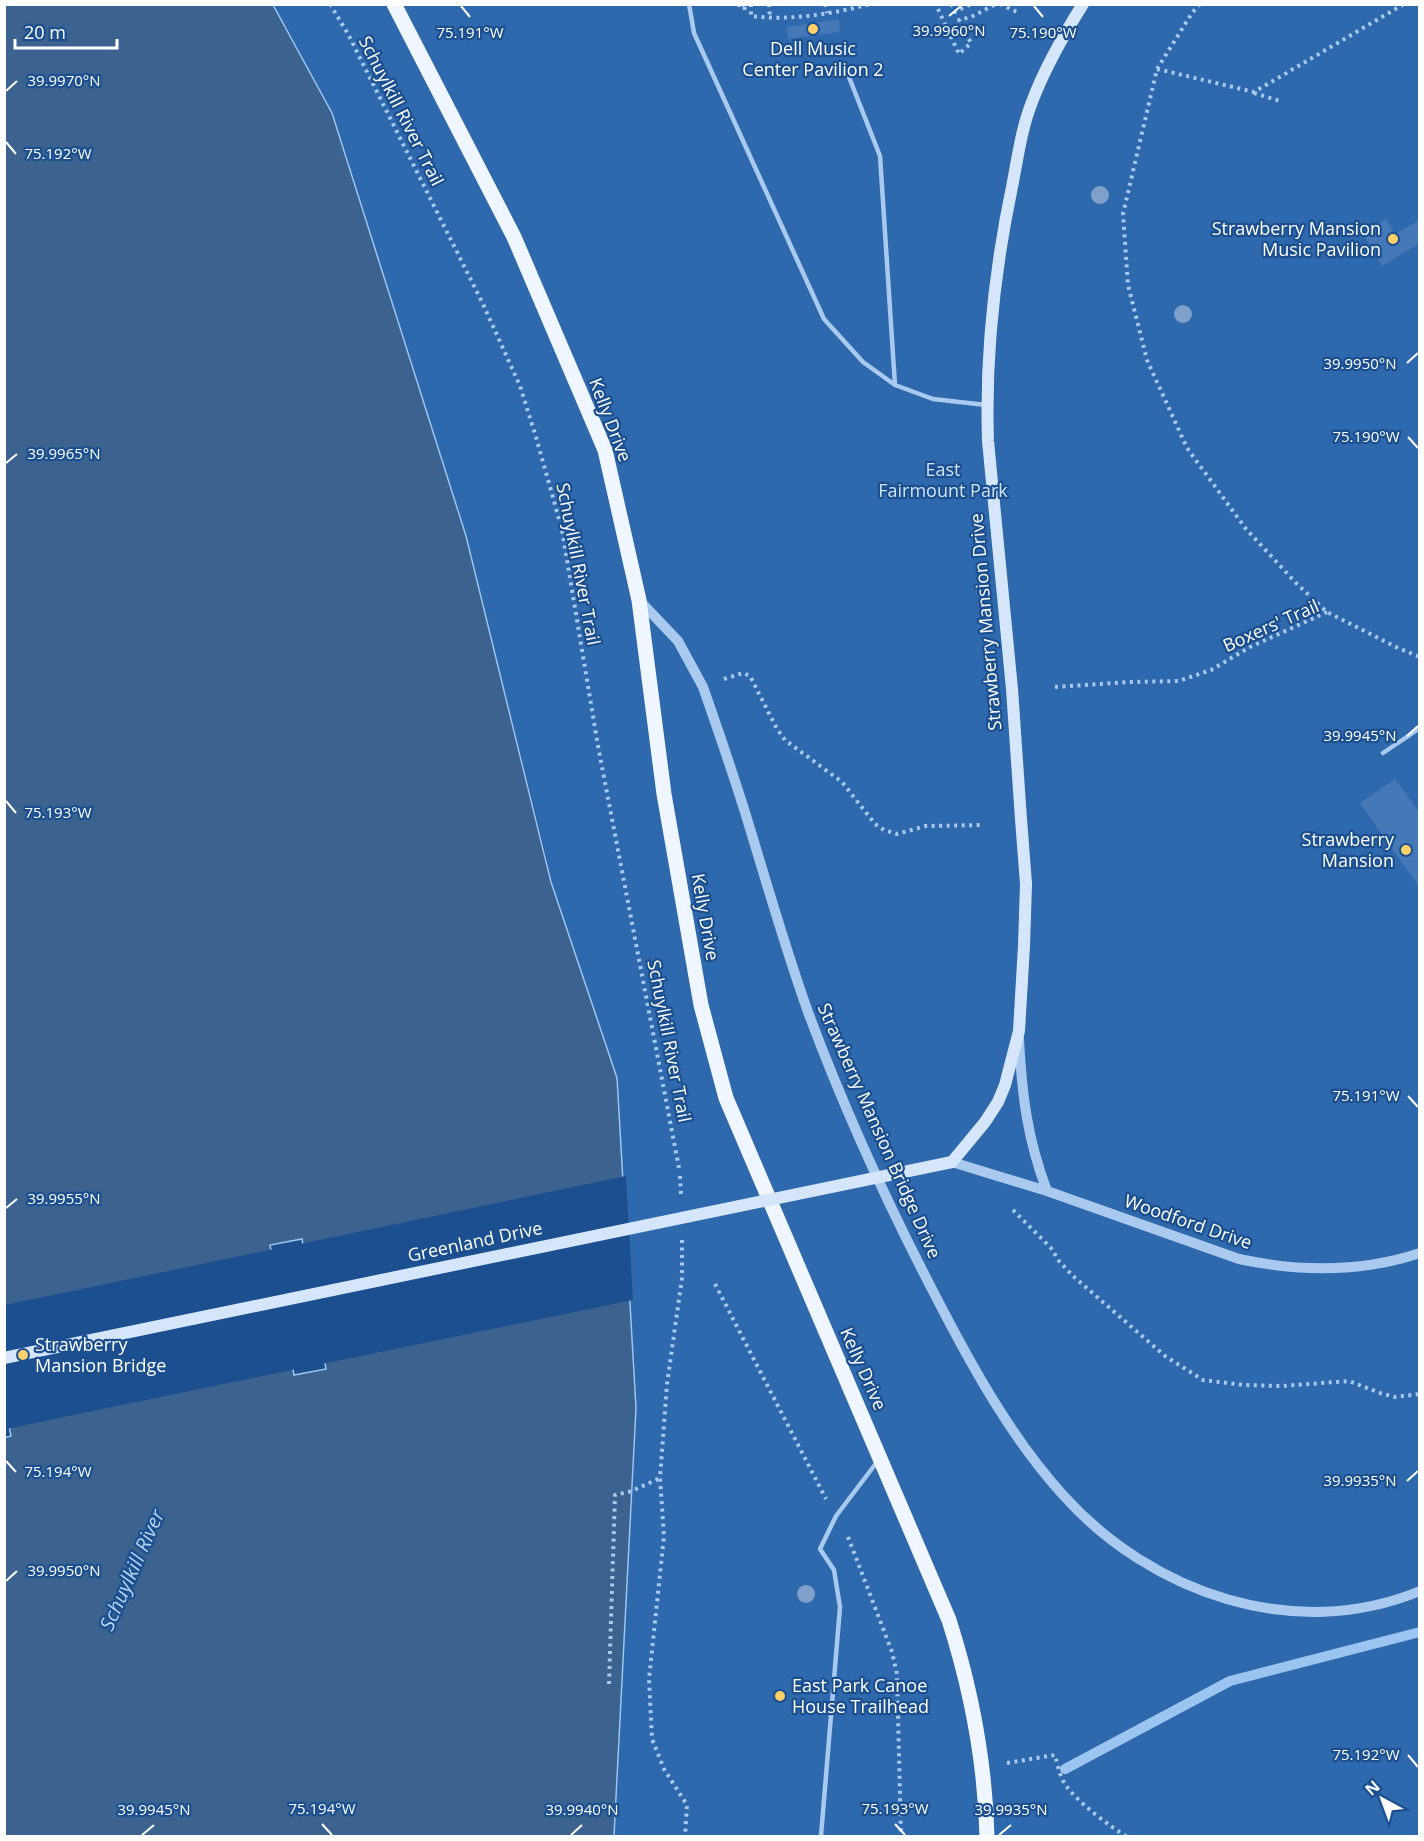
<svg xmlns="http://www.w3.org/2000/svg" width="1424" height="1841" viewBox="0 0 1424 1841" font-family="'Open Sans',sans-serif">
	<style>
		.green { fill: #2e69ad }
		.water { fill: #3c6290; stroke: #9cc4f0; stroke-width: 1.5; fill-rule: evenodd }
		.pier { fill: #1b4f8f }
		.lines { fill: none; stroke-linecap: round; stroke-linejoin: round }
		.stream { stroke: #9cc4f0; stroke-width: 10 }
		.building { fill: #4478b7 }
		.path { stroke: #a9c9ee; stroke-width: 4; stroke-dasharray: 3 4.5; stroke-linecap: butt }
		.service { stroke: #a9c9ee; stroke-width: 4.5 }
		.tertiary { stroke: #a9c9ee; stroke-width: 10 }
		.secondary { stroke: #d6e6fa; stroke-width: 12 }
		.primary { stroke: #f0f6ff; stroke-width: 15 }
		.secondary-bridge { stroke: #d6e6fa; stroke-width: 12 }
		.tree { fill: #7ea0ca }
		.ticks { fill: none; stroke: #fff; stroke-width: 2 }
		.poi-dot { fill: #ffd166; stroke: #1b4f8f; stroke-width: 2 }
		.labels { text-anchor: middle; stroke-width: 4.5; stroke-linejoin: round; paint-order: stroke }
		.poi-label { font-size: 18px; fill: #fff; stroke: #1b4f8f; text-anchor: end }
		.street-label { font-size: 18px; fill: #fff; stroke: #1b4f8f }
		.park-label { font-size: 18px; fill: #cfe3fa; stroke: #1b4f8f }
		.water-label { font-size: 20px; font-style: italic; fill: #b5d3f5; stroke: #1b4f8f }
		.ticks-label { font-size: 15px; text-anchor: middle; fill: #fff; stroke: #1b4f8f; stroke-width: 4.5; stroke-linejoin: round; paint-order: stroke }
	</style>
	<rect width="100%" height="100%" fill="#1b4f8f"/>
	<path class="green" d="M273,5H1419V1836H614L620,1723L551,882L547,860L466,536L332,113Z"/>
	<path class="water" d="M5,5H273L332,113L466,536L551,882L617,1078L636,1408L614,1836H5L4,1438L11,1436L4,1402ZM302,1239L326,1369L294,1375L270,1245Z"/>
	<path class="pier" d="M626,1176L633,1300L322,1364L300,1244Z
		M274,1249L296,1369L6,1429L4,1418L5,1305Z"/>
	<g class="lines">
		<path class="stream" d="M1065,1769L1230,1681L1420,1632"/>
	</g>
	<path class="building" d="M839,19L840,32L788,39L786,27Z
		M1386,219L1395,234L1420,220V243L1382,266L1362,233Z
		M1395,779L1420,813V888L1360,803Z"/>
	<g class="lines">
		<path class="path" d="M330,4L348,34L483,304L520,386L536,437L562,530L598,746L679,1168
			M739,4V8H745L744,4
			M751,4V16C790,21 832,14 870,4
			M769,4L770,19
			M825,4L827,13
			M951,4L955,12L971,4
			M1000,4L1017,12
			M1200,4L1192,13L1157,69L1123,214L1128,285L1147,360L1187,448L1246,529L1296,583L1327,612L1398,648L1420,657
			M938,9L959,54L971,43L959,20L971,17L996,4
			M1157,69L1254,92L1404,4
			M1254,93L1280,101
			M724,679L743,673L750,676L777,729L785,740L842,782L875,824L884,830L897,834L926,826L982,825
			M1055,687L1128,682L1179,681L1211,670L1250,647L1327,612
			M680,1176L681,1194
			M1013,1210L1051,1248L1059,1261L1073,1276L1165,1356L1203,1380L1244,1385L1282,1386L1349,1381L1380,1393L1395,1397L1420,1394
			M682,1240V1278L667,1384L660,1478L664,1536L649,1679L652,1739L664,1769L687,1805L685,1836
			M715,1284L826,1499
			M848,1537L892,1652L897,1674L901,1836
			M609,1684L615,1495L632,1491L660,1478
			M1007,1763L1055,1755C1058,1766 1060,1778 1067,1787C1078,1802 1110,1827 1126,1836"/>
		<path class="service" d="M689,4L694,33L824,319L863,362L895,385L933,399L986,405
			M847,72L880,156L895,385
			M1383,753L1420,728
			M821,1836L840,1607L834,1570L820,1549L836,1516L877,1462"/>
		<path class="tertiary" d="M639,600L678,641L703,687C717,727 731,768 744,809C765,877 784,945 808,1012C844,1109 887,1203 935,1295C970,1363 1011,1438 1063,1495C1151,1593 1294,1643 1420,1591
			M1019,1039C1022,1095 1027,1138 1047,1191
			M952,1162L1047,1191L1239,1259C1300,1272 1360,1273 1420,1253"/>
		<path class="secondary" d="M952,1162L985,1122L998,1102L1005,1085L1019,1031L1024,946L1026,884L1021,819L1012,689L988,441C985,353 995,267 1013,182C1018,155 1022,127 1032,102C1045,67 1063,36 1083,4"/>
		<path class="primary" d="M394,4L514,237L605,450L639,600L664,794L701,1005L726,1098L949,1620C972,1692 985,1760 987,1836"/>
		<path class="secondary-bridge" d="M4,1358L952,1162"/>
	</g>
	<g class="tree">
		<circle cx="1100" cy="195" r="9"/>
		<circle cx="1183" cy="314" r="9"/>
		<circle cx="806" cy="1594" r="9"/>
	</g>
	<path class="ticks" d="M461,6L470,17M1034,6L1043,17M949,16L961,6M6,91L17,81M6,142L16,154M1407,363L1418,353M1408,437L1418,448M6,463L17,454M1407,736L1418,726M6,801L16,813M1408,1096L1418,1107M6,1208L17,1199M6,1461L16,1472M1407,1481L1418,1471M6,1581L17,1571M1408,1755L1418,1767M322,1824L332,1835M895,1824L905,1835M142,1835L154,1825M571,1835L582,1825M999,1835L1011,1825"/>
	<g class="poi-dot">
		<circle cx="813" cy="29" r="6"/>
		<circle cx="1393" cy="239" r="6"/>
		<circle cx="1406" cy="850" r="6"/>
		<circle cx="23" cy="1355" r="6"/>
		<circle cx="780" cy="1696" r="6"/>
	</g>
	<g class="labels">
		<g class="poi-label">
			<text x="813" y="55" text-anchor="middle">Dell Music<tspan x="813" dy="21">Center Pavilion 2</tspan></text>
			<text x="1381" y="235">Strawberry Mansion<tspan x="1381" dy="21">Music Pavilion</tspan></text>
			<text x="1394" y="846">Strawberry<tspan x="1394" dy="21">Mansion</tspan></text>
			<text x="35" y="1351" text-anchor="start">Strawberry<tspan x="35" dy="21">Mansion Bridge</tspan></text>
			<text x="792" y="1692" text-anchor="start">East Park Canoe<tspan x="792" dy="21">House Trailhead</tspan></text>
		</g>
		<g class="street-label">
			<text transform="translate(401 111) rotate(63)" y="6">Schuylkill River Trail</text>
			<text transform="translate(610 420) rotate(69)" y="6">Kelly Drive</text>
			<text transform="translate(578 564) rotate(79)" y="6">Schuylkill River Trail</text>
			<text transform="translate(986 622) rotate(-95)" y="6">Strawberry Mansion Drive</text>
			<text transform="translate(1271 626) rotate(-24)" y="6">Boxers' Trail</text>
			<text transform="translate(705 917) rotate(80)" y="6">Kelly Drive</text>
			<text transform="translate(669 1041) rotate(79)" y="6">Schuylkill River Trail</text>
			<text transform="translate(879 1131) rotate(66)" y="6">Strawberry Mansion Bridge Drive</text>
			<text transform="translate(1188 1222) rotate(19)" y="6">Woodford Drive</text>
			<text transform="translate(475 1242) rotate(-12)" y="6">Greenland Drive</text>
			<text transform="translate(863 1369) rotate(66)" y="6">Kelly Drive</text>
		</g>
		<g class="park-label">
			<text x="943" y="476">East<tspan x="943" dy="21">Fairmount Park</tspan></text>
		</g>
		<g class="water-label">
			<text transform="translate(132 1570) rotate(-66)" y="7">Schuylkill River</text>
		</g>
	</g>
	<g class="ticks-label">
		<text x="949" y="36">39.9960°N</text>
		<text x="470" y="38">75.191°W</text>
		<text x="1043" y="38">75.190°W</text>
		<text x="64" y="86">39.9970°N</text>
		<text x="58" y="159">75.192°W</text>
		<text x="1360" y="369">39.9950°N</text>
		<text x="1366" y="442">75.190°W</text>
		<text x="64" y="459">39.9965°N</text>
		<text x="1360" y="741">39.9945°N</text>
		<text x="58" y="818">75.193°W</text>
		<text x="1366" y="1101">75.191°W</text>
		<text x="64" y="1204">39.9955°N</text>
		<text x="58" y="1477">75.194°W</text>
		<text x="1360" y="1486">39.9935°N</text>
		<text x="64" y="1576">39.9950°N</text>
		<text x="1366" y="1760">75.192°W</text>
		<text x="322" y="1814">75.194°W</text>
		<text x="895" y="1814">75.193°W</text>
		<text x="154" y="1815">39.9945°N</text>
		<text x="582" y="1815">39.9940°N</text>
		<text x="1011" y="1815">39.9935°N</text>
	</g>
	<rect width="1424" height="1841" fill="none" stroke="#ffffff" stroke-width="12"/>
	<g transform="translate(1382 1799) rotate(319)" stroke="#1b4f8f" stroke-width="4.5" paint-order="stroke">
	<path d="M0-4.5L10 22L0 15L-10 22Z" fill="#ffffff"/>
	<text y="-9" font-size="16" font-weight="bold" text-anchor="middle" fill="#ffffff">N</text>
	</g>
	<path d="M15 39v9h102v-9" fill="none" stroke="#ffffff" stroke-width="3"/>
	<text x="24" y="39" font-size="18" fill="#ffffff" stroke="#1b4f8f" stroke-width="4.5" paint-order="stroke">20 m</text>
</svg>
